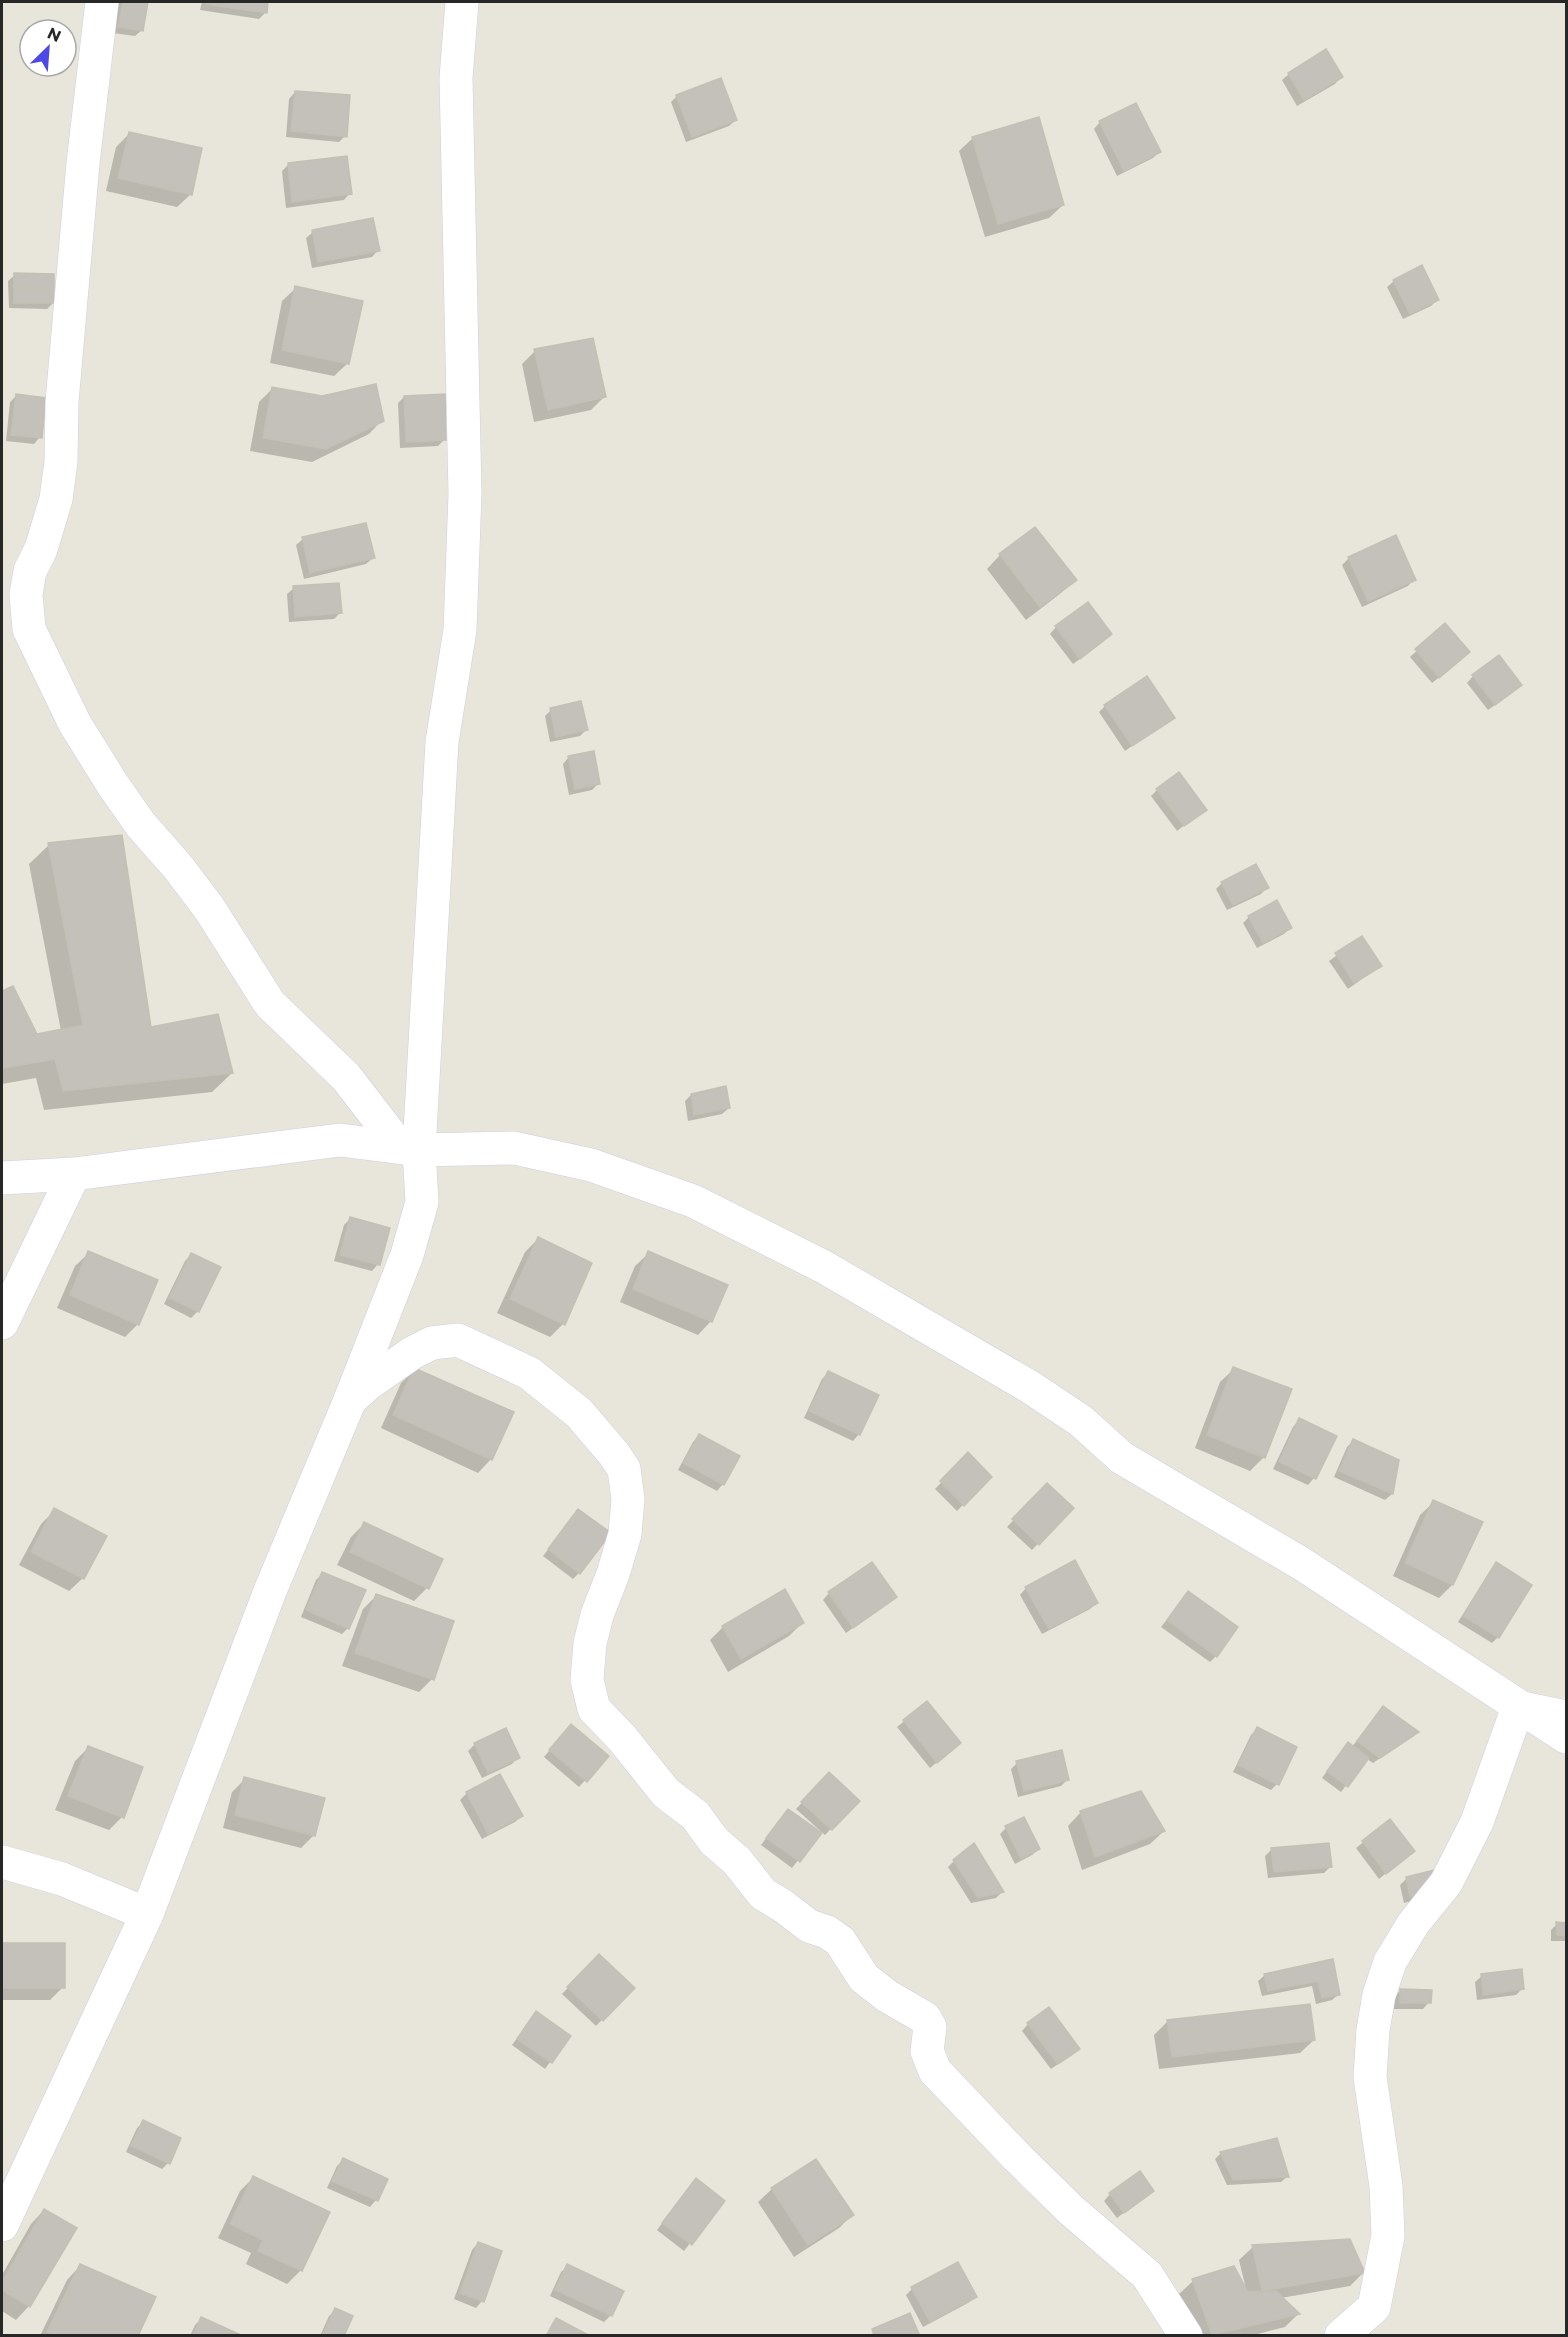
<svg xmlns="http://www.w3.org/2000/svg" width="1568" height="2337" viewBox="0 0 1568 2337" font-family="Montserrat,sans-serif">
	<style>
		.shadow { fill: #0003 }
		.building { fill: #c3c1b9; stroke: #c3c1b4; stroke-width: 1.5 }
		.lines { fill: none; stroke-linecap: round; stroke-linejoin: round }
		.street-casing { stroke: #cfcfdf; stroke-width: 34 }
		.secondary-casing { stroke: #cfcfdf; stroke-width: 34 }
		.street { stroke: #fff; stroke-width: 33 }
		.secondary { stroke: #fff; stroke-width: 33 }
	</style>
	<rect width="100%" height="100%" fill="#e8e5da"/>
	<path class="shadow" d="M119,2H147L142,30L135,36L113,33Z
		M202,2H267L265,13L259,19L200,10Z
		M1289,74L1341,77L1335,84L1297,106L1282,80Z
		M295,92L345,136L339,142L286,137L289,99Z
		M677,96L736,120L729,126L686,142L671,102Z
		M1100,122L1159,152L1153,158L1117,176L1094,129Z
		M129,134L191,194L177,207L106,191L116,147Z
		M973,138L1063,205L1049,218L985,237L959,151Z
		M288,165L350,193L344,200L286,208L282,171Z
		M313,232L378,250L372,257L312,268L306,238Z
		M15,275L53,303L47,309L9,308L8,281Z
		M1394,281L1438,299L1431,306L1403,319L1387,287Z
		M296,288L348,363L334,376L270,363L282,301Z
		M535,351L604,397L591,410L534,422L522,364Z
		M272,389L382,420L369,434L312,462L250,451L259,402Z
		M16,396L40,437L34,444L6,441L10,402Z
		M404,397L445,439L438,446L400,448L398,403Z
		M1034,529L1075,580L1061,593L1026,620L987,569L1000,555Z
		M303,539L373,558L366,564L304,579L296,545Z
		M1349,558L1414,579L1408,586L1362,607L1342,565Z
		M294,588L340,613L334,619L289,622L287,594Z
		M1445,625L1462,659L1432,683L1410,657Z
		M1056,627L1104,641L1073,664L1050,634Z
		M1473,676L1514,691L1488,710L1467,683Z
		M1105,706L1173,717L1125,751L1099,712Z
		M551,710L586,730L580,736L550,742L545,716Z
		M569,757L598,784L592,790L569,795L563,764Z
		M1157,790L1205,809L1177,831L1151,796Z
		M49,845L150,1028L232,1073L212,1092L44,1110L36,1078L2,1084V993L12,988L36,1035L61,1031L29,864Z
		M1222,883L1267,887L1261,894L1227,910L1216,889Z
		M1249,917L1290,928L1284,934L1257,948L1243,923Z
		M1361,938L1380,966L1348,989L1329,961Z
		M691,1095L729,1108L722,1114L688,1121L685,1101Z
		M350,1219L378,1264L372,1271L334,1261L344,1225Z
		M538,1239L563,1324L550,1337L497,1313L525,1252Z
		M89,1253L138,1324L125,1337L57,1308L75,1266Z
		M649,1253L711,1321L698,1335L620,1302L635,1266Z
		M191,1255L219,1268L198,1311L191,1318L164,1304L185,1261Z
		M1234,1369L1290,1390L1264,1457L1250,1471L1195,1448L1220,1382Z
		M414,1370L491,1459L478,1473L381,1428L401,1383Z
		M828,1373L859,1434L853,1441L804,1418L822,1379Z
		M1299,1420L1335,1437L1314,1478L1308,1485L1273,1469L1293,1427Z
		M699,1436L723,1484L717,1491L678,1470L693,1442Z
		M1353,1441L1397,1460L1392,1494L1385,1500L1334,1477L1347,1447Z
		M968,1455L990,1477L957,1511L935,1489Z
		M1047,1485L1072,1508L1032,1550L1007,1527Z
		M1434,1502L1481,1523L1452,1585L1439,1598L1393,1576L1420,1515Z
		M55,1510L83,1578L69,1591L19,1565L41,1524Z
		M578,1511L579,1573L573,1579L543,1556Z
		M364,1524L427,1588L414,1601L337,1565L351,1537Z
		M1496,1564L1498,1637L1492,1643L1458,1622L1490,1571Z
		M322,1574L348,1628L342,1634L301,1617L316,1580Z
		M1026,1588L1097,1603L1090,1609L1042,1634L1020,1595Z
		M829,1593L895,1597L846,1633L823,1600Z
		M1188,1593L1216,1656L1210,1662L1161,1627Z
		M376,1596L432,1679L419,1692L342,1666L363,1609Z
		M802,1623L789,1636L728,1672L710,1640L723,1627Z
		M927,1703L952,1750L930,1768L897,1727Z
		M1377,1714L1417,1733L1373,1763L1367,1759L1341,1792L1322,1778L1342,1750L1348,1744L1352,1747Z
		M1257,1729L1277,1784L1271,1790L1233,1772L1251,1735Z
		M564,1733L607,1756L579,1787L544,1757Z
		M475,1744L518,1757L512,1764L482,1778L468,1751Z
		M88,1748L122,1817L109,1830L55,1810L75,1761Z
		M1017,1763L1067,1780L1061,1786L1018,1797L1011,1769Z
		M829,1775L857,1801L825,1835L796,1809Z
		M499,1776L522,1816L515,1822L482,1839L460,1800L466,1794Z
		M245,1779L314,1835L301,1848L223,1828L232,1792Z
		M1081,1812L1164,1831L1150,1844L1082,1870L1068,1826Z
		M782,1817L819,1833L792,1868L761,1845Z
		M1390,1821L1413,1851L1379,1879L1356,1848Z
		M1006,1828L1039,1849L1032,1855L1015,1864L1000,1834Z
		M1272,1849L1330,1867L1324,1873L1268,1878L1265,1856Z
		M954,1861L1002,1892L996,1898L971,1903L948,1867Z
		M1407,1878L1419,1899L1404,1903L1400,1885Z
		M1557,1924H1566V1941H1551V1930Z
		M2,1944L64,1945L63,1987L50,2000H2Z
		M599,1956L632,1988L596,2026L562,1994Z
		M1332,1961L1339,1994L1332,2000L1316,2004L1312,1986L1262,1996L1258,1981L1265,1975Z
		M1482,1976L1523,1988L1516,1995L1477,2000L1475,1982Z
		M1400,1991L1429,2002L1423,2009H1394V1997Z
		M536,2013L569,2036L545,2069L512,2045Z
		M1168,2021L1314,2040L1300,2053L1159,2069L1154,2035Z
		M1028,2024L1071,2055L1051,2069L1022,2031Z
		M144,2121L168,2163L162,2169L126,2152L137,2128Z
		M1221,2153L1288,2176L1281,2182L1227,2185L1215,2159Z
		M343,2160L386,2179L376,2200L370,2207L327,2188L337,2166Z
		M816,2161L852,2215L839,2228L794,2257L758,2202L772,2189Z
		M253,2178L301,2270L287,2284L246,2264L251,2253L218,2238L240,2191Z
		M690,2186L723,2201L684,2251L657,2230Z
		M1152,2191L1117,2218L1104,2201L1110,2194Z
		M44,2210L29,2306L16,2320L2,2311V2275L31,2224Z
		M478,2243L482,2301L476,2308L454,2299L472,2250Z
		M1253,2247L1363,2273L1350,2286L1281,2298L1298,2314L1285,2327L1250,2336H1194L1179,2294L1193,2281L1246,2289L1239,2260Z
		M80,2266L136,2336H40L67,2280Z
		M568,2266L611,2315L604,2322L550,2296L561,2272Z
		M912,2289L975,2297L968,2303L923,2327L906,2295Z
		M336,2310L343,2336H320L329,2316Z
		M201,2319L239,2336H190L195,2325Z"/>
	<path class="building" d="M123,2H148L143,31L118,27Z
		M206,2H268L267,13L206,4Z
		M1326,49L1343,77L1304,100L1288,73Z
		M721,78L737,120L692,137L676,95Z
		M295,91L350,95L347,137L291,131Z
		M1136,103L1161,152L1124,171L1099,121Z
		M1039,117L1064,205L998,224L972,137Z
		M129,132L202,148L192,195L118,178Z
		M347,156L352,194L292,202L288,163Z
		M373,218L380,251L318,262L312,230Z
		M1422,265L1439,300L1410,314L1393,280Z
		M14,273L54,274V303H14Z
		M295,286L363,301L349,364L282,350Z
		M593,338L606,397L548,410L534,349Z
		M376,384L384,421L326,449L263,438L272,387L322,396Z
		M16,394L46,398L42,438L11,435Z
		M445,394L446,440L406,442L404,396Z
		M366,523L375,558L310,573L302,537Z
		M1035,527L1077,580L1040,607L999,554Z
		M1396,535L1416,580L1368,601L1348,557Z
		M339,583L342,613L295,617L293,586Z
		M1088,602L1112,634L1080,659L1055,626Z
		M1445,623L1470,652L1439,678L1415,649Z
		M1499,655L1522,685L1495,705L1472,675Z
		M1147,676L1175,718L1132,746L1104,705Z
		M581,701L588,730L556,737L550,708Z
		M594,751L600,784L575,789L568,756Z
		M1179,772L1207,810L1184,826L1156,789Z
		M122,835L151,1027L218,1014L233,1073L63,1091L55,1059L3,1068L2,991L13,986L37,1034L83,1025L48,843Z
		M1256,864L1269,888L1233,905L1221,882Z
		M1277,900L1292,928L1263,943L1248,916Z
		M1362,936L1382,966L1354,983L1335,953Z
		M726,1086L730,1108L694,1115L691,1094Z
		M350,1217L390,1228L380,1265L340,1255Z
		M538,1237L592,1263L565,1325L510,1299Z
		M88,1251L158,1280L139,1325L70,1295Z
		M648,1251L728,1285L712,1322L633,1289Z
		M191,1253L221,1267L199,1312L169,1298Z
		M1233,1367L1292,1389L1265,1458L1207,1435Z
		M414,1368L514,1412L492,1460L393,1415Z
		M828,1371L879,1395L860,1435L809,1411Z
		M1299,1418L1337,1436L1316,1479L1279,1462Z
		M699,1434L740,1456L724,1485L683,1463Z
		M1353,1439L1399,1460L1393,1494L1339,1471Z
		M968,1452L992,1477L964,1506L940,1481Z
		M1047,1483L1074,1508L1039,1545L1012,1519Z
		M1433,1500L1483,1522L1453,1585L1405,1563Z
		M54,1508L107,1536L84,1579L31,1552Z
		M578,1509L611,1533L580,1574L548,1549Z
		M364,1522L443,1559L429,1589L350,1552Z
		M1075,1560L1098,1603L1049,1629L1025,1587Z
		M872,1562L897,1597L853,1628L828,1592Z
		M1496,1562L1532,1585L1499,1638L1463,1616Z
		M322,1572L366,1590L349,1629L306,1610Z
		M785,1589L804,1623L741,1659L722,1626Z
		M1188,1591L1238,1627L1217,1657L1167,1620Z
		M376,1594L454,1621L434,1680L355,1653Z
		M927,1701L961,1743L937,1763L903,1720Z
		M1383,1706L1419,1732L1380,1758L1357,1741Z
		M571,1724L609,1756L587,1782L549,1750Z
		M1257,1727L1297,1747L1279,1785L1238,1765Z
		M506,1728L520,1758L488,1773L474,1743Z
		M1348,1742L1369,1758L1348,1787L1327,1771Z
		M88,1746L143,1767L124,1818L68,1796Z
		M1062,1750L1069,1780L1024,1791L1016,1761Z
		M829,1772L860,1801L832,1830L801,1802Z
		M500,1774L523,1816L488,1834L466,1792Z
		M244,1777L325,1798L315,1836L235,1815Z
		M1141,1791L1165,1831L1095,1857L1080,1811Z
		M788,1809L822,1833L800,1862L766,1838Z
		M1024,1817L1040,1849L1021,1859L1005,1826Z
		M1390,1819L1415,1851L1386,1874L1362,1841Z
		M974,1843L1004,1892L978,1898L953,1860Z
		M1329,1843L1332,1867L1274,1872L1271,1848Z
		M1438,1869L1427,1893L1410,1897L1406,1877Z
		M1556,1922L1566,1923V1936L1557,1935Z
		M2,1943H65V1988H2Z
		M599,1954L635,1988L603,2021L567,1987Z
		M1333,1959L1340,1995L1322,1998L1318,1981L1268,1991L1264,1974Z
		M1522,1969L1524,1989L1483,1995L1481,1974Z
		M1400,1989L1432,1990L1431,2003H1400Z
		M1310,2004L1315,2040L1172,2057L1167,2020Z
		M1049,2007L1080,2049L1058,2064L1027,2023Z
		M536,2011L571,2036L552,2063L517,2039Z
		M143,2120L181,2138L170,2164L131,2146Z
		M1277,2138L1289,2177L1233,2180L1220,2152Z
		M343,2158L388,2179L378,2201L332,2181Z
		M816,2159L854,2215L808,2245L771,2188Z
		M1140,2171L1154,2191L1124,2213L1109,2193Z
		M253,2176L330,2212L302,2271L258,2251L263,2240L230,2224Z
		M696,2178L725,2201L692,2245L662,2223Z
		M44,2209L77,2228L30,2307L2,2290V2282Z
		M1350,2239L1365,2273L1262,2291L1252,2245Z
		M478,2242L502,2251L484,2302L460,2293Z
		M958,2262L977,2297L930,2322L911,2287Z
		M80,2264L156,2297L138,2336H55L47,2332Z
		M567,2264L624,2291L612,2316L555,2290Z
		M1234,2266L1248,2292L1276,2291L1300,2314L1212,2335L1192,2279Z
		M335,2308L353,2316L344,2336H322Z
		M910,2313L920,2336H874L872,2329Z
		M201,2317L243,2336H193Z
		M556,2318L590,2336H546Z"/>
	<g class="lines">
		<g class="street-casing">
			<path id="street" d="M102,2L83,163L62,402L61,462L56,499L41,549L30,571L26,594L29,629L75,724L113,785L141,825L178,867L209,908L270,1004L346,1077L400,1147
				M2,1178L74,1174L340,1140L419,1150L442,742L460,630L465,494L456,78L462,2
				M2,1323L74,1174
				M350,1400L368,1384L412,1353L432,1343L458,1340L529,1373L579,1413L614,1454L624,1469L628,1499L625,1534L613,1574L597,1615L590,1643L587,1680L594,1709L622,1738L666,1793L695,1815L714,1841L737,1861L763,1894L783,1906L809,1926L827,1932L840,1941L864,1978L887,1996L925,2018L930,2027L927,2051L935,2071L1017,2157L1071,2210L1147,2275L1186,2336
				M2,1862L62,1879L147,1914
				M1341,2336L1374,2307L1388,2236L1386,2186L1370,2077L1373,2030L1379,1995L1390,1962L1413,1924L1446,1883L1477,1822L1518,1707L1566,1717"/>
		</g>
		<g class="secondary-casing">
			<path id="secondary" d="M2,2225L147,1914L270,1591L350,1400L407,1255L422,1202L419,1150L514,1148L591,1165L693,1201L824,1267L1030,1387L1081,1421L1122,1458L1302,1564L1566,1737"/>
		</g>
		<use href="#street" class="street"/>
		<use href="#secondary" class="secondary"/>
	</g>
	<rect width="1568" height="2337" fill="none" stroke="#272727" stroke-width="6"/>
	<g transform="translate(48 48) rotate(25)"><circle r="28" fill="#ffffff" stroke="#a9a9a9" stroke-width="1.5"/>
	<path d="M0-4.5L10 22L0 15L-10 22Z" fill="#4c49e6"/>
	<text y="-9" font-size="16" font-weight="bold" text-anchor="middle" fill="#272727">N</text>
	</g>
</svg>
